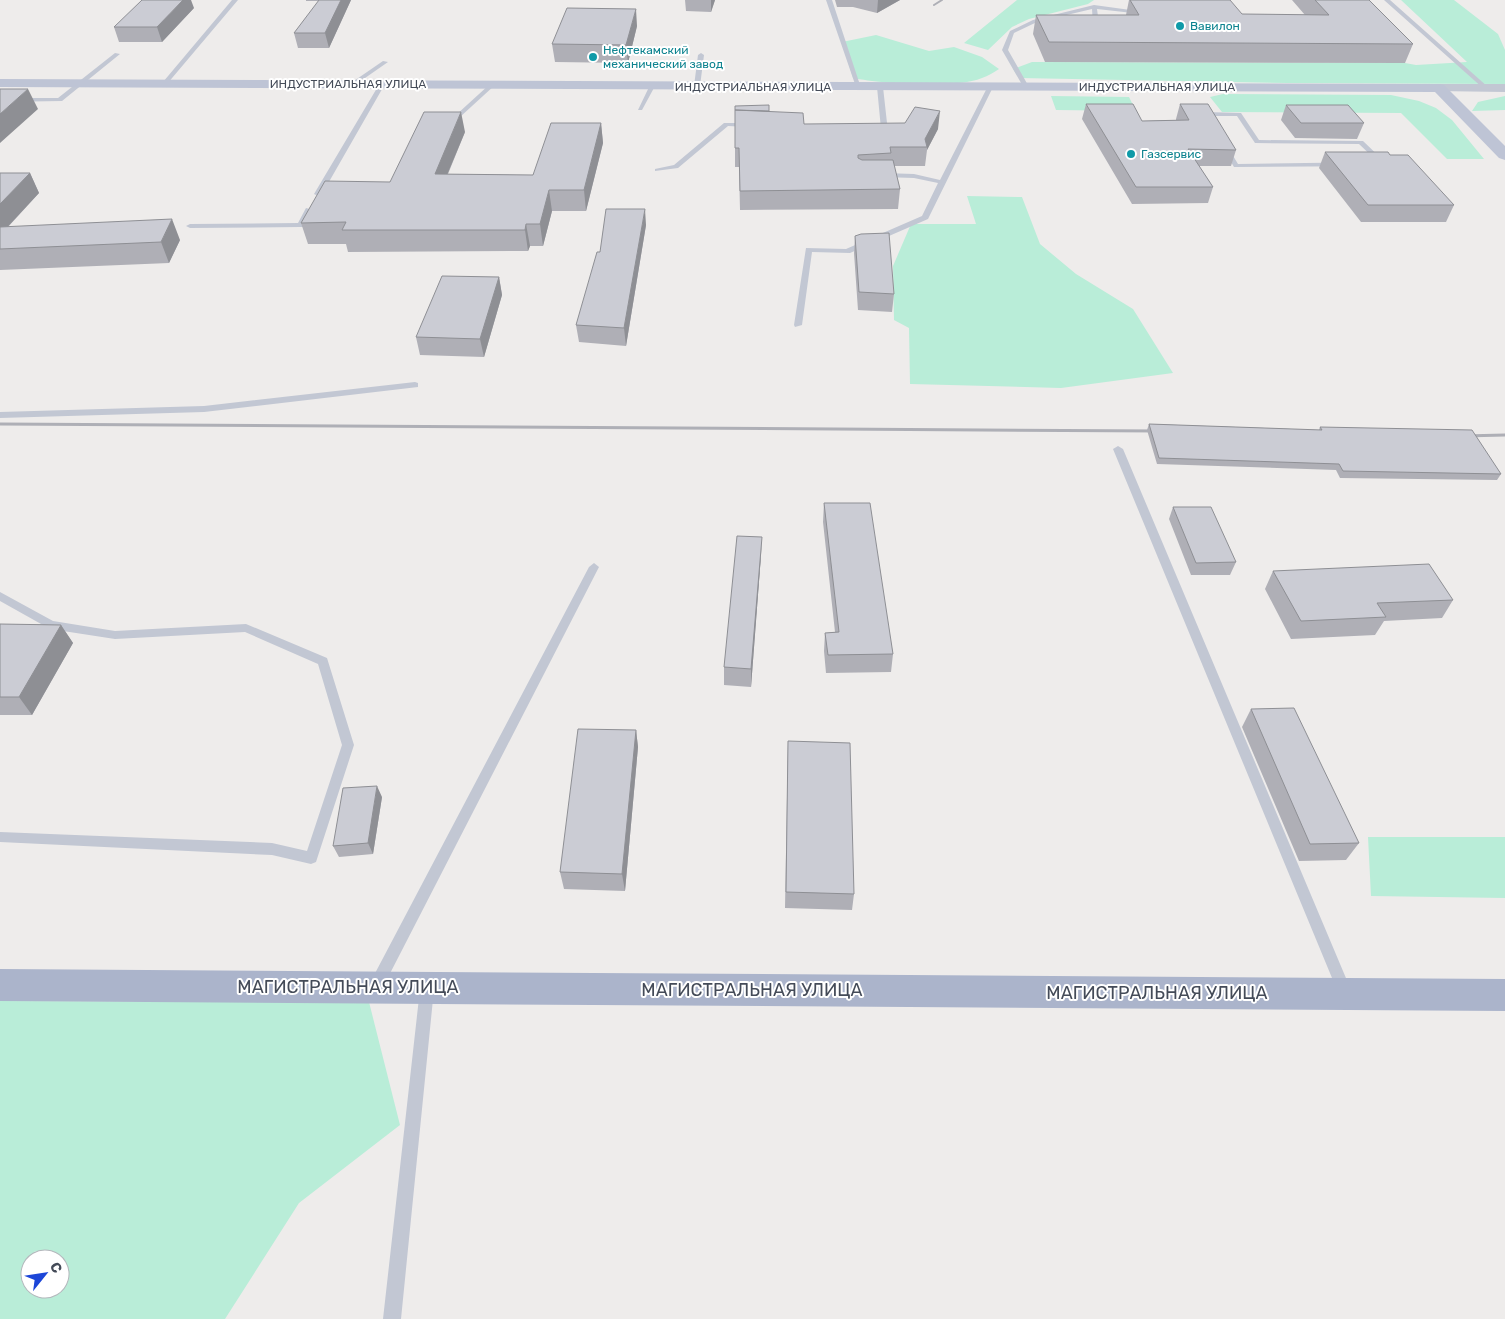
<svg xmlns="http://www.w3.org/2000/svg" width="1505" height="1319" viewBox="0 0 1505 1319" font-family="Rubik,sans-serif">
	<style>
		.green { fill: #b9edd8; fill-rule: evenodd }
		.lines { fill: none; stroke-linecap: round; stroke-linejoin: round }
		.service { fill: #c2c7d3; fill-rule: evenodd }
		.minor { fill: #c2c7d3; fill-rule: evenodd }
		.secondary { fill: #bec4d5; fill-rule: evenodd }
		.primary { fill: #abb4cb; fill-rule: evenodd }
		.rail-far1 { stroke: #aeafb6; stroke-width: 2 }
		.rail { stroke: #aeafb6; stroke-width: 3 }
		.wall { fill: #afafb6 }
		.shaded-wall { fill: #8e8f94 }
		.building { fill: #cbccd4; stroke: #8e8f94 }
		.culture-dot { fill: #0f9aa8; stroke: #fff; stroke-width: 2 }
		.labels { text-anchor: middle; stroke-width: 4; stroke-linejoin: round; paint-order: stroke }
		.far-culture-label { font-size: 12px; fill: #0d838f; stroke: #fff; text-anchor: start }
		.far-street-label { font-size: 12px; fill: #444b58; stroke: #fff }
		.near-street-label { font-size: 18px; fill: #444b58; stroke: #fff }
	</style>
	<rect width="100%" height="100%" fill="#eeeceb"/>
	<path class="green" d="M1017,0H1094L1088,4L1029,19L1012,27L988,50L964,43Z
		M1401,0H1454L1498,34L1505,50V84L1288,83L1019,78L1013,69L1032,62L1405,63L1416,65L1467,62Z
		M876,35L929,51L954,47L982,57L999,69C994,72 988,76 982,78C955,89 882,84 853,78L842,42Z
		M1223,94L1391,95L1419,101L1436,108L1452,120L1484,159H1447L1401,113L1222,112L1210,97Z
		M1051,96L1129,97L1136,111L1056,110Z
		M1505,96V110L1472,111L1478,102Z
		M967,196L1022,197L1040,244L1076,274L1133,309L1173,373L1061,388L910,384L909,328L894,320L893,266L911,224H976Z
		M1368,837H1505V898L1371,896Z
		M0,1001L369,1002L400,1125L299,1203L225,1319H0ZM30,1259H60V1289H30Z"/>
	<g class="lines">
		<path class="service" d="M232,0H238L167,84H163V82Z
			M826,0H832L861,88L856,87Z
			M1384,0H1390L1488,87V89H1484Z
			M1094,5L1145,12L1142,14L1097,9L1099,24L1096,26L1093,24L1092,9L1037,22L1014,33L1008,50L1029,87L1024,88L1002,50L1010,31L1033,20Z
			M115,53L120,54L62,101L0,102V98H58Z
			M701,53L704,55L700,86L697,88L694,86L698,55Z
			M383,61L388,62L355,85H351V83Z
			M380,83L385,84L322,194L316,195L314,194Z
			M490,84L495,85L460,117H456V115Z
			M650,85L655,86L642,110H638Z
			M880,85L883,87L888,132L885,134L876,131L881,129L877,87Z
			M988,86L993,87L928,219L850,253L812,252L802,325L795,327L794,325L806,248L846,249L922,216L938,183L914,178L883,177L880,175L883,173L914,174L940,180Z
			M1205,112L1241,113L1259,140L1363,141L1387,164L1384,166L1234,167L1202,114ZM1209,116H1237L1255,143L1359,144L1378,162L1238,164Z
			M724,123H748L751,125L748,127L728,126L678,168L655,171V169L674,165Z
			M306,208L313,210L303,227H300L190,228L186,226L190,224L298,223Z
			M415,382L418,383V387L204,412L0,418V412L204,406Z
			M1118,446L1123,449L1351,990L1349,995L1344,997L1339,995L1337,990L1113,449Z
			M594,563L599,567L382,989L377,991L372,989L370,984L372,979L589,567Z
			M0,592L53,621L115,631L246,624L327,658L354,745L316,862L311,864L272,855L0,842V832L272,843L307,851L342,745L318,664L245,632L115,639L50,629L0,601Z
			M427,982L432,984L434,989L401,1319H383L420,989L422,984Z"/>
		<path class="minor" d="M1439,84H1505V92L1435,91L1433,88L1435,85Z"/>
		<path class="secondary" d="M0,79L1439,84L1444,85L1505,146V160L1499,158L1435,92L0,87Z"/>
		<path class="primary" d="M0,969L1505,979V1011L0,1001Z"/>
		<path class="rail-far1" d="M934,5L942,0"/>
		<path class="rail" d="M0,424L1160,431
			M1463,436L1505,435"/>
	</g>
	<path class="wall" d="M306,0H351L329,48H298L294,33L319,1H306Z
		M685,0H715L711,12L686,11Z
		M835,0H900L877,13L853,7H837Z
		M1129,0L1242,14L1305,15L1292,0H1369L1413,44L1405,63L1045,62L1033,34L1036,15H1126Z
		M194,8L162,42H119L114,27Z
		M637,26L628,63L555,62L552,44Z
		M1086,104L1142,121L1176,120V119L1180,104L1236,150L1231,166H1199L1213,187L1208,203L1132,204L1082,119Z
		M1286,105L1364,123L1357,139L1295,138L1281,120Z
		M735,106L769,111L804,124L938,129L927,150L925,166H894L900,189L898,209L740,210L739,167H735Z
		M601,123L603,143L586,211H552L543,246H530L528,251L348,252L346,244H308L301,223L390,182L465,132L448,174L533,175Z
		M1325,152L1390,155L1454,205L1446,222H1361L1319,168Z
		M0,173H30L39,193L8,227L180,240L169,263L0,270Z
		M646,225L626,346L579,342L576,325L600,252Z
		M855,236L894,294L892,312L858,310L854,253Z
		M499,277L502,295L484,357L420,355L416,337Z
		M1149,424L1319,430L1320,427L1501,474L1497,480L1340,478L1336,470L1157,464L1147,430Z
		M824,503L893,654L891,672L826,673L824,651L825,633L835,632L823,522Z
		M1173,507L1236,562L1230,575H1191L1169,519Z
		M761,555L751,687L724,685V667Z
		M1273,571L1453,600L1442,618L1384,621L1375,635L1291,639L1265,589Z
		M0,624L61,625L73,643L32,715H0Z
		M1251,709L1359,843L1346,860L1299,861L1242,727Z
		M636,730L638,747L625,891L564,889L560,872Z
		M788,741L854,894L852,910L785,908Z
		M382,797L373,854L339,857L333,846Z"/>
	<path class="shaded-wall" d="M183,0H191L194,8L162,42L157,27Z
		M341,0H351L329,48L325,33Z
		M711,0H715L711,12Z
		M878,0H900L877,13Z
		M636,9L637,26L628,63L626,45Z
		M28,89L38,109L0,143V114Z
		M940,111L938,129L927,150V147L925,139Z
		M461,112L465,132L439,194L435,174Z
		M601,123L603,143L586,211L584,190Z
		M30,173L39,193L0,235V204Z
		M549,190L552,211L543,246L540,224Z
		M645,209L646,225L626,346L624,328Z
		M172,219L180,240L169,263L161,242Z
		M526,224L530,246L528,251L525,230Z
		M499,277L502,295L484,357L480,339Z
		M762,537L761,555L751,687V669Z
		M61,625L73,643L32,715L19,697Z
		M636,730L638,747L625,891L622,874Z
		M377,786L382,797L373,854L368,843Z"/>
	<path class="building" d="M142,0H183L157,27H114Z
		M319,0H341L325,33H294Z
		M1130,0H1230L1242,14L1329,15L1315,0H1369L1413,44L1049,42L1036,15H1139Z
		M567,8L636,9L626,45L552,44Z
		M0,89H28L0,114Z
		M1086,104H1133L1142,121L1189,120L1180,104H1208L1236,150L1188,149L1213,187H1136Z
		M769,105V111L735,110V106Z
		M1286,105H1348L1364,123H1301Z
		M915,107L940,111L925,139L927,147H890L891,153L858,155V158L862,160H893L900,189L740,191L739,148H735V110L803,113L804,124L905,123Z
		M424,112H461L435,174L533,175L551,123H601L584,190H549L540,224H526L525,230H342L346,222L301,223L325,181L390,182Z
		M1325,152H1388L1390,155H1408L1454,205H1368Z
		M0,173H30L0,204Z
		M606,209H645L624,328L576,325L597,252H600Z
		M172,219L161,242L0,249V227Z
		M889,233L894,294L859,292L855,236L861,234Z
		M442,276L499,277L480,339L416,337Z
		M1149,424L1322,430L1320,427L1472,430L1501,474L1343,471L1339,464L1159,458Z
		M824,503H870L893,654L828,655L825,633L839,632Z
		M1173,507H1211L1236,562L1196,563Z
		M737,536L762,537L751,669L724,667Z
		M1429,564L1453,600L1377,603L1386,617L1301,621L1273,571Z
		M0,624L61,625L19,697H0Z
		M1294,708L1359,843L1310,844L1251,709Z
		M578,729L636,730L622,874L560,872Z
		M788,741L850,743L854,894L786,892Z
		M377,786L368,843L333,846L343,788Z"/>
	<g class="culture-dot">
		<circle cx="1180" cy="26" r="5"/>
		<circle cx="593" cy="57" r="5"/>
		<circle cx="1131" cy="154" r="5"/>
	</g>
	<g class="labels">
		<g class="far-culture-label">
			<text x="1190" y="30">Вавилон</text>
			<text x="603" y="54">Нефтекамский<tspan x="603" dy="14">механический завод</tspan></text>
			<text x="1141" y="158">Газсервис</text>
		</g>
		<g class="far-street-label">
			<text x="348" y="88">ИНДУСТРИАЛЬНАЯ УЛИЦА</text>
			<text x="753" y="91">ИНДУСТРИАЛЬНАЯ УЛИЦА</text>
			<text x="1157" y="91">ИНДУСТРИАЛЬНАЯ УЛИЦА</text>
		</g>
		<g class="near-street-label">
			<text x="348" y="993">МАГИСТРАЛЬНАЯ УЛИЦА</text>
			<text x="752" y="996">МАГИСТРАЛЬНАЯ УЛИЦА</text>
			<text x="1157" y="999">МАГИСТРАЛЬНАЯ УЛИЦА</text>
		</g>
	</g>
	<g transform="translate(45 1274) rotate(60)"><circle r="24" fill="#ffffff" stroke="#b4b7bc"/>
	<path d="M0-4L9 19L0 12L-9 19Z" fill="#1c46d8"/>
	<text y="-8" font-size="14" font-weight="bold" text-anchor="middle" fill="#444b58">С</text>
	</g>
</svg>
